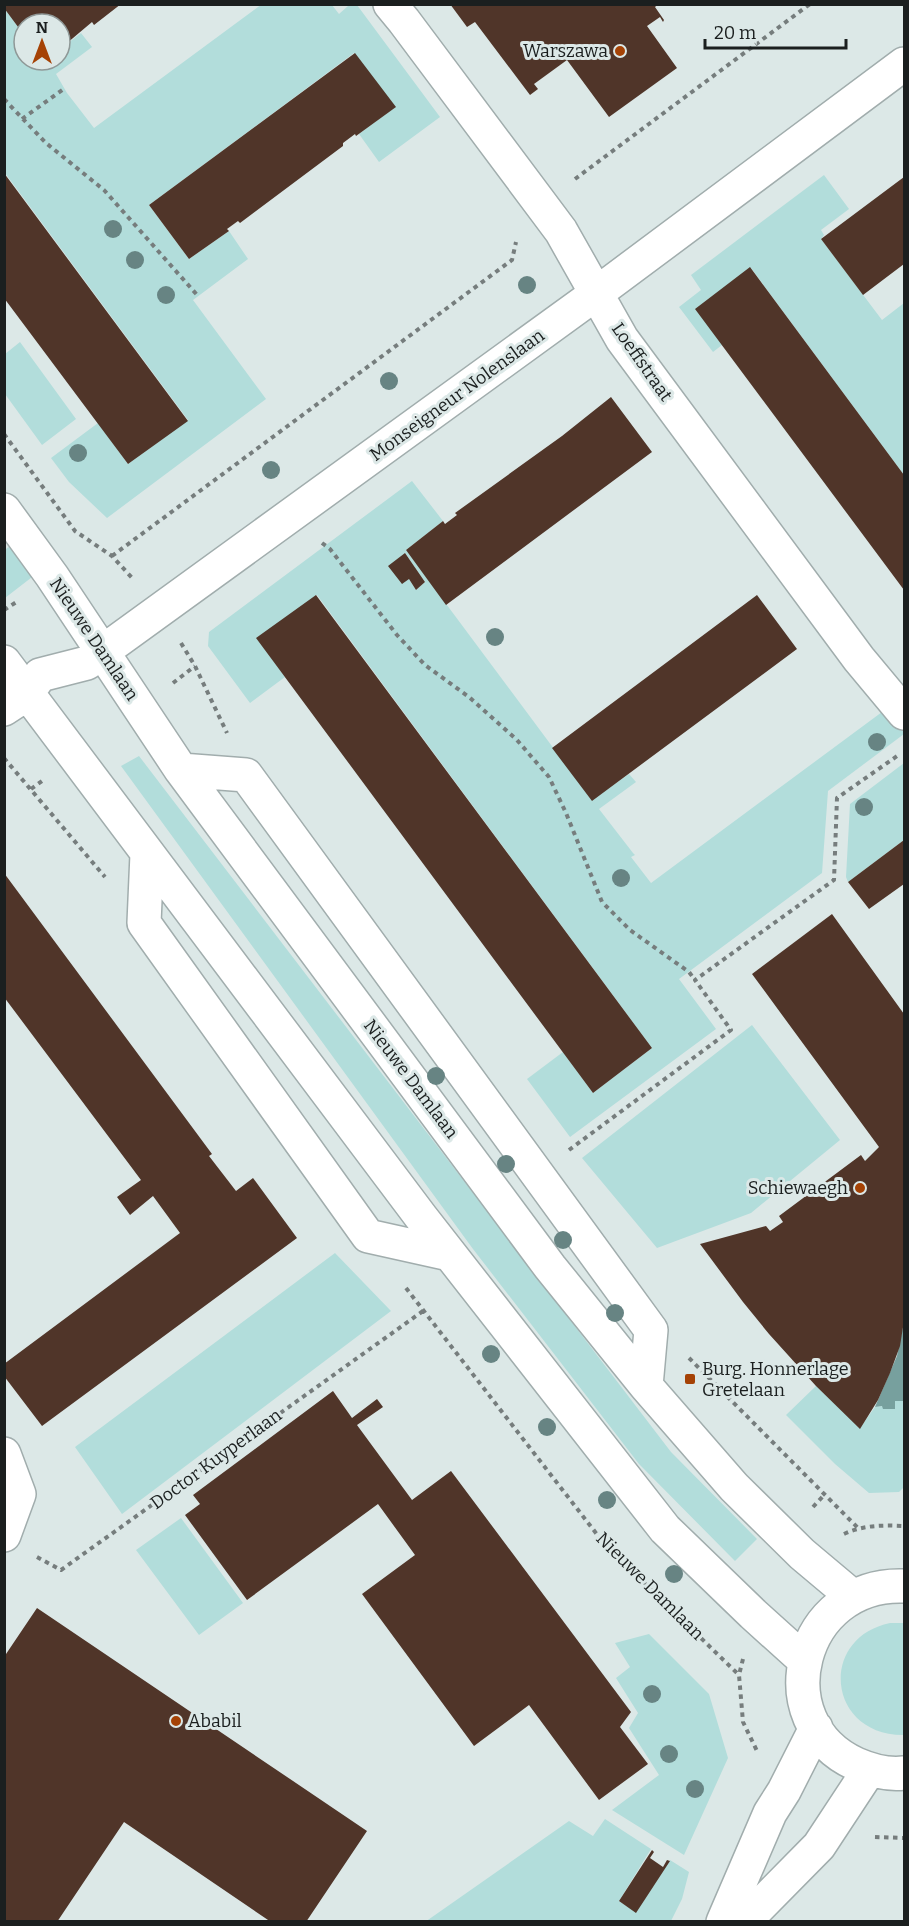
<svg xmlns="http://www.w3.org/2000/svg" width="909" height="1926" viewBox="0 0 909 1926" font-family="Bitter,serif">
	<style>
		.green { fill: #b2dddb; fill-rule: evenodd }
		.water { fill: #77a09e }
		.building { fill: #503529 }
		.lines { fill: none; stroke-linecap: round; stroke-linejoin: round }
		.minor-casing { stroke: #a1adad; stroke-width: 36 }
		.path { stroke: #767d7d; stroke-width: 4; stroke-dasharray: 4.5 4.5; stroke-linecap: butt }
		.minor { stroke: #fff; stroke-width: 33 }
		.tree { fill: #678483 }
		.poi-dot { fill: #a54205; stroke: #dce8e7; stroke-width: 2 }
		.labels { text-anchor: middle; stroke-width: 6; stroke-linejoin: round; paint-order: stroke }
		.poi-label { font-size: 18px; fill: #1b1f1f; stroke: #dce8e7; text-anchor: end }
		.street-label { font-size: 18px; fill: #1b1f1f; stroke: #dce8e7 }
	</style>
	<rect width="100%" height="100%" fill="#dce8e7"/>
	<path class="green" d="M262,4L332,5L339,14L348,6L357,5L440,117L379,162L359,134L395,107L354,53L149,205L189,259L229,231L248,259L193,300L266,399L107,518L69,482L51,458L98,423L128,464L188,420L5,173L4,8L24,35V60H60V49L81,33L92,47L56,74L67,93L94,128Z
		M824,175L849,209L821,230L824,235L821,239L882,320L904,303V475L751,268L722,345L713,352L679,307L701,290L691,275Z
		M20,342L76,419L42,445L5,394V354Z
		M412,481L443,521L406,550L592,800L629,774L636,782L599,809L633,853L635,855L631,857L651,883L882,712L904,725V734L828,791L822,873L679,979L716,1029L570,1137L527,1079L563,1052L593,1093L652,1048L317,595L257,638L285,677L250,703L208,646L209,632ZM405,553L425,582L416,590L409,579Z
		M13,544L36,574L5,598L4,547L6,549Z
		M139,756L671,1452L757,1539L735,1561L639,1464L473,1249L121,766Z
		M904,763V840L848,882L846,877L850,804Z
		M752,1025L840,1140L751,1213L657,1248L582,1158Z
		M335,1253L391,1311L122,1514L75,1447Z
		M816,1386L860,1428L875,1407L883,1406L895,1409V1401H904V1487L899,1492L869,1493L835,1464L786,1415Z
		M181,1518L243,1603L199,1635L136,1550Z
		M890,1623H904L903,1735C827,1735 818,1638 890,1623Z
		M649,1634L709,1694L728,1758L684,1855L612,1810L659,1775L629,1728L638,1713L616,1678L630,1667L615,1643Z
		M605,1819L651,1849L619,1901L636,1912L670,1860L689,1872L682,1899L671,1921L563,1922L560,1920L558,1922H425L569,1821L593,1836Z"/>
	<path class="water" d="M904,1321V1401H895V1409H883L882,1406L875,1407L897,1356Z"/>
	<path class="building" d="M6,4H121L94,25L92,22L60,49V24H24V35L4,8Z
		M450,4H658L655,7L664,20L663,22L660,17L647,26L677,68L609,117L567,60L534,84L538,89L530,95L475,22L467,27Z
		M355,53L396,107L356,136L355,134L343,143V146L240,223L238,221L227,229L229,231L189,259L149,205Z
		M4,173L188,421L128,464L4,298Z
		M904,177V264L863,295L821,239Z
		M750,267L904,475V590L695,309Z
		M611,397L652,452L446,605L406,550L443,521L445,524L457,515L455,513L562,436Z
		M405,553L425,582L416,590L409,579L402,584L388,566Z
		M316,595L652,1048L593,1093L256,638Z
		M757,595L797,649L592,801L552,748Z
		M904,840V884L869,909L848,882Z
		M4,873L212,1154L209,1156L236,1191L253,1178L297,1238L42,1426L4,1376V1364L180,1233L153,1196L130,1215L117,1197L141,1180L4,997Z
		M832,914L904,1014V1321L900,1346L890,1373L878,1400L860,1429L816,1386L769,1334L743,1302L700,1244L766,1226L770,1231L783,1222L779,1216L861,1155L865,1161L879,1147L752,974Z
		M333,1391L352,1418L377,1399L383,1407L357,1425L412,1500L451,1471L631,1712L620,1727L648,1764L599,1800L529,1705L474,1746L362,1594L415,1555L378,1504L247,1600L185,1515L200,1504L193,1495Z
		M37,1608L367,1831L306,1922H271L124,1822L57,1922H4V1657Z
		M652,1850L654,1852L650,1858L663,1867L667,1860L670,1861L636,1913L619,1901Z"/>
	<g class="lines">
		<g class="minor-casing">
			<path id="minor" d="M390,4L404,21L561,231L622,339L859,659L904,713
				M4,510L52,576L181,770L550,1267L646,1386L734,1487L802,1554L852,1596
				M4,662L421,1217L665,1529L753,1614L804,1660
				M4,709L27,694L40,675L87,663L597,293L904,64
				M181,770L246,775L651,1330L646,1386
				M147,854L144,923L368,1236L449,1254
				M4,1454L19,1494L4,1535
				M904,1586C799,1582 764,1722 856,1764C872,1771 887,1775 904,1773
				M723,1922L770,1813L784,1791L816,1728
				M744,1922L819,1846L869,1770"/>
		</g>
		<path class="path" d="M4,99L46,143L104,190L198,296
			M22,119L65,88
			M575,179L810,4
			M4,434L75,531L112,556L134,580
			M322,543L330,549L397,635L425,665L469,697L517,740L549,777L566,813L602,902L630,930L689,972L695,980
			M112,556L512,260L516,242
			M4,610L18,601
			M181,643L195,666L227,733
			M173,683L195,666
			M4,758L105,877
			M31,789L42,781
			M569,1150L731,1030L695,980L834,880L837,798L900,754
			M406,1288L606,1546L739,1675
			M689,1358L858,1528
			M813,1507L825,1494
			M844,1534C863,1525 883,1525 904,1526
			M37,1557L61,1570L423,1311
			M743,1659L739,1675L743,1722L758,1753
			M875,1837L904,1838"/>
		<use href="#minor" class="minor"/>
	</g>
	<g class="tree">
		<circle cx="113" cy="229" r="9"/>
		<circle cx="135" cy="260" r="9"/>
		<circle cx="527" cy="285" r="9"/>
		<circle cx="166" cy="295" r="9"/>
		<circle cx="389" cy="381" r="9"/>
		<circle cx="78" cy="453" r="9"/>
		<circle cx="271" cy="470" r="9"/>
		<circle cx="495" cy="637" r="9"/>
		<circle cx="877" cy="742" r="9"/>
		<circle cx="864" cy="807" r="9"/>
		<circle cx="621" cy="878" r="9"/>
		<circle cx="436" cy="1076" r="9"/>
		<circle cx="506" cy="1164" r="9"/>
		<circle cx="563" cy="1240" r="9"/>
		<circle cx="615" cy="1313" r="9"/>
		<circle cx="491" cy="1354" r="9"/>
		<circle cx="547" cy="1427" r="9"/>
		<circle cx="607" cy="1500" r="9"/>
		<circle cx="674" cy="1574" r="9"/>
		<circle cx="652" cy="1694" r="9"/>
		<circle cx="669" cy="1754" r="9"/>
		<circle cx="695" cy="1789" r="9"/>
	</g>
	<g class="poi-dot">
		<circle cx="620" cy="51" r="6"/>
		<circle cx="860" cy="1188" r="6"/>
		<rect x="684" y="1373" width="12" height="12" rx="3"/>
		<circle cx="176" cy="1721" r="6"/>
	</g>
	<g class="labels">
		<g class="poi-label">
			<text x="608" y="57">Warszawa</text>
			<text x="848" y="1194">Schiewaegh</text>
			<text x="702" y="1375" text-anchor="start">Burg. Honnerlage<tspan x="702" dy="21">Gretelaan</tspan></text>
			<text x="188" y="1727" text-anchor="start">Ababil</text>
		</g>
		<g class="street-label">
			<text transform="translate(642 362) rotate(55)" y="6">Loeffstraat</text>
			<text transform="translate(457 395) rotate(-36)" y="6">Monseigneur Nolenslaan</text>
			<text transform="translate(94 639) rotate(56)" y="6">Nieuwe Damlaan</text>
			<text transform="translate(411 1079) rotate(53)" y="6">Nieuwe Damlaan</text>
			<text transform="translate(216 1459) rotate(-36)" y="6">Doctor Kuyperlaan</text>
			<text transform="translate(650 1586) rotate(45)" y="6">Nieuwe Damlaan</text>
		</g>
	</g>
	<rect width="909" height="1926" fill="none" stroke="#1b1f1f" stroke-width="12"/>
	<g transform="translate(42 42)"><circle r="28" fill="#dce8e7" stroke="#8f9897" stroke-width="1.5"/>
	<path d="M0-4.5L10 22L0 15L-10 22Z" fill="#a54205"/>
	<text y="-9" font-size="16" font-weight="bold" text-anchor="middle" fill="#1b1f1f">N</text>
	</g>
	<path d="M705 39v9h141v-9" fill="none" stroke="#1b1f1f" stroke-width="3"/>
	<text x="714" y="39" font-size="18" fill="#1b1f1f" stroke="#dce8e7" stroke-width="4.5" paint-order="stroke">20 m</text>
</svg>
